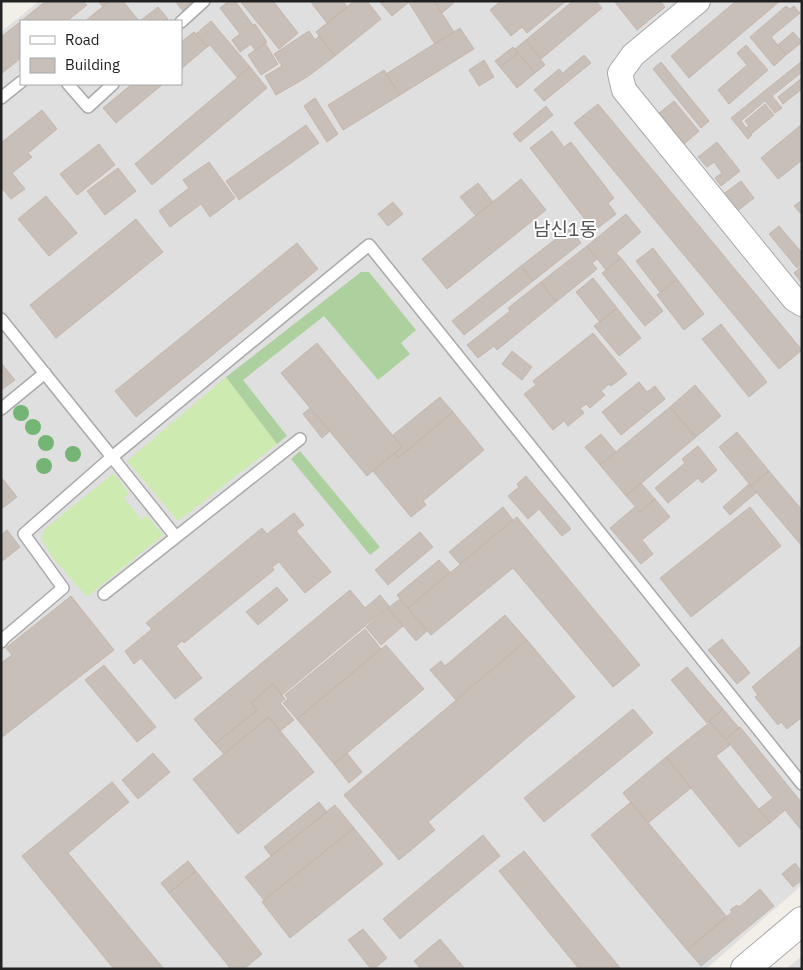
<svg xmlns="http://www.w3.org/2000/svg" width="803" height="970" viewBox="0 0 803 970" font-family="'IBM Plex Sans','Noto Sans KR',sans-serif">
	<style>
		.residential { fill: #e0dfdf; fill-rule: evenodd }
		.grass { fill: #cdebb0 }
		.forest { fill: #add19e }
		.building { fill: #c7bfb8; stroke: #c4b6ab }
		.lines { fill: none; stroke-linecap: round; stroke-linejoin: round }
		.service-casing { stroke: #a9a9a9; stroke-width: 14 }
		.minor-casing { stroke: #a9a9a9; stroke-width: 26 }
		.tertiary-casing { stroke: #a9a9a9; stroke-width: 30 }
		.service { stroke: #fff; stroke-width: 11 }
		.minor { stroke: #fff; stroke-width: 24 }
		.tertiary { stroke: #fff; stroke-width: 28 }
		.tree { fill: #74b475 }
		.labels { text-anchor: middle; stroke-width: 4; stroke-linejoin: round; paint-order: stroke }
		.quarter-label { font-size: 19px; fill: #555; stroke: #fff }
	</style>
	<rect width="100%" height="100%" fill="#f2efe9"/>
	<path class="residential" d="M39,1H802V885L706,969H1V32ZM21,21H181V84H21Z
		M802,956V969H786Z"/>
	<path class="grass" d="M226,377L277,444L178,521L127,461Z
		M114,473L129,494L124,498L142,520L147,515L163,535L87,597L52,557L41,537L46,528Z"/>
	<path class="forest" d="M361,272H369L416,330L401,343L410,354L378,380L324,316L243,380L287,436L277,444L226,377Z
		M300,451L380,547L370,555L291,459Z"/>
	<path class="building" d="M46,1H83L87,5L67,21H21V58L1,74V37Z
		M98,1H110L103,7Z
		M110,1H123L139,21H85Z
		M175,1H194L183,11Z
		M229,1H235L253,25L255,24L267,42L255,50L251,44L240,52L232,40L240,34L220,8Z
		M240,1H273L298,33L279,49Z
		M310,1H343L347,7L327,23Z
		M354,1H367L381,19L335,56L316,32Z
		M379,1H408L409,2L392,16Z
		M408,1H434L454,32L435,44Z
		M434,1H456L442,13Z
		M501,1H566L527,33L522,27L511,36L490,10Z
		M573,1H596L602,8L541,59L526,40Z
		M614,1H660L665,7L637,30Z
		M736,1H780L689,78L671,56Z
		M786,6L790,9L794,6L800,13L771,37L786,55L774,66L750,37Z
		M158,7L168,19L164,21H140Z
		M211,21L250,67L237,77L210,45L207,47L196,34Z
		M460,28L474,49L400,95L386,74Z
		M309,31L315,40L319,36L335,56L307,77L276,95L265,76L282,66L274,54Z
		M194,32L207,47L181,69V42Z
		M793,32L802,42L786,55L778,45Z
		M526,40L545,65L535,73L515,49Z
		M265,43L278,64L261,75L248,55Z
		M746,45L768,70L729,104L718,90L747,65L737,53Z
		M513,47L518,53L500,67L495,61Z
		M518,53L535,73L517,88L500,67Z
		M584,55L591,63L544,101L534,90L559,69L563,73Z
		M484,60L494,77L479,86L469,70Z
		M802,61V72L772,96L782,108L775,113L765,101L741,121L752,135L748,139L731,118Z
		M661,62L709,121L701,128L653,69Z
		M250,67L267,88L152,185L135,164Z
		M384,70L400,95L343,130L328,105Z
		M802,78V89L783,104L778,97Z
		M132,84H163L116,123L103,108Z
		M315,98L338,134L327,142L304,106Z
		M674,101L699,131L684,144L659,113Z
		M598,104L802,350L779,369L574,123Z
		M765,104L774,115L751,134L746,128L749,126L745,121Z
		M546,106L553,115L520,142L513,134Z
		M42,110L57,129L28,153L32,157L12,173L25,189L11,199L1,187V143Z
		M802,124V160L778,179L761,158Z
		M306,125L319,143L239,200L226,181Z
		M552,131L564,147L571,142L614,198L608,203L616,214L594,231L530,148Z
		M717,142L740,171L721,186L715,178L722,173L714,162L707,167L698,157Z
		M99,144L115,165L77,195L60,174Z
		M209,162L235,198L210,217L201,204L170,227L159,211L189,188L183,180Z
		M118,168L136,191L105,215L87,191Z
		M521,179L546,210L447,289L422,259Z
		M741,181L754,198L736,212L722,195Z
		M478,183L493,202L476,216L460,197Z
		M46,196L77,233L49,256L18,219Z
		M802,200V215L794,206Z
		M393,202L403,214L388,226L378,214Z
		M626,214L641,232L616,253L621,258L606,270L587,246Z
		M136,219L163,252L56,338L30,305Z
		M779,226L802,253V264L797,268L769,234Z
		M570,228L581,243L533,281L521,266Z
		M297,243L318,269L136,417L115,391Z
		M587,246L597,259L592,263L597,269L556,302L541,282Z
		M653,248L677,279L660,292L636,261Z
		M621,258L663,311L645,326L602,273Z
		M521,266L533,281L464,335L452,321Z
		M802,266V281L801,282L794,273Z
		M593,278L617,308L600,322L576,292Z
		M677,279L704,314L684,330L657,295Z
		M541,282L556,302L497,350L494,346L478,358L467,345L510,311L508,308Z
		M617,308L641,338L619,356L594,326Z
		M721,324L767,382L749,397L702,339Z
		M593,333L627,374L611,386L609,384L601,391L605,395L590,408L586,404L580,408L584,413L568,426L564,421L553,430L524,394L536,385L533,381Z
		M317,343L402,447L367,476L281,373Z
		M512,351L532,367L522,380L502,364Z
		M1,363L15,380L1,390Z
		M639,382L647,392L655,386L665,399L621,435L602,412Z
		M695,385L721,416L696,437L670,407Z
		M440,397L453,412L398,458L394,453L402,447L393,435Z
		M670,407L696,437L626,496L600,465Z
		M310,408L330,431L322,438L303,414Z
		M453,412L484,450L423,501L426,505L411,517L373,471L394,453L398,458Z
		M737,432L769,471L751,486L719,447Z
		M601,434L616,452L600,465L585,447Z
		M698,446L717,470L702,483L698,478L668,503L655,488L685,463L682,459Z
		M769,471L802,510V546L751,486Z
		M526,476L571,529L562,536L539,509L528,519L508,496L519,487L517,484Z
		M1,477L17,497L1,509Z
		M641,483L655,499L640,512L626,496Z
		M749,484L756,493L730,515L723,507Z
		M655,499L670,517L642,540L653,554L641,564L610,528L635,507L640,512Z
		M503,507L513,520L460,564L449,552Z
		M750,507L781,546L691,617L660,578Z
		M294,513L304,525L296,531L331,572L305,593L279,562L272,567L274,570L184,643L182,641L176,646L202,678L175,699L141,658L134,664L125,651L152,629L146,623L262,528L267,534Z
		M517,517L640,665L613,687L513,568L431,635L408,608Z
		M7,530L20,547L1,562V535Z
		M420,532L433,547L388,585L375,570Z
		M439,560L450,572L408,608L397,595Z
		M277,587L288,600L258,625L246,612Z
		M350,590L365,608L380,595L389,606L282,695L273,684L251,703L257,710L215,744L194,719Z
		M71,596L114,650L1,738V663L12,655L6,648Z
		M400,599L427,631L416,641L388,608Z
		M388,608L403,626L381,645L366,627Z
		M505,615L527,640L456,700L430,670L441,661L445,666Z
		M365,629L381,649L297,719L283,703L288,699L285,695Z
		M722,639L750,673L737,684L708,650Z
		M527,640L575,697L428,822L435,830L399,860L344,795Z
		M386,645L424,689L334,764L297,719Z
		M802,645V717L787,729L781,722L778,725L755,697L758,695L752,687Z
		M104,665L156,727L137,742L85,680Z
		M687,667L723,709L707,723L671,680Z
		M273,684L285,699L280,703L294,720L280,731L269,717L224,754L215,744L257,710L251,703Z
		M633,709L653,733L544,822L524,798Z
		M723,709L739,728L726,739L709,721Z
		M269,717L314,772L238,834L193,779Z
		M710,722L730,745L716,756L770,823L739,847L666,757Z
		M740,727L802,803V831L785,810L770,823L759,809L773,798L726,739Z
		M153,753L170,772L138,799L122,780Z
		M347,753L362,772L349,783L334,764Z
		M666,757L691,788L648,823L623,793Z
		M112,782L129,802L68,853L164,969H114L22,856Z
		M319,802L327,812L271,856L264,847Z
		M631,802L727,917L687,950L591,835Z
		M335,805L354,828L264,900L245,877Z
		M354,828L383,864L290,938L262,902Z
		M483,835L500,856L400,939L383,919Z
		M524,851L621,969H579L499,871Z
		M188,861L196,871L169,893L161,883Z
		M795,863L802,872V880L793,887L782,874Z
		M196,871L262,954L244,969H231L169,893Z
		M760,889L774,906L701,966L687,950L732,912L730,910L737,905L739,907Z
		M363,929L387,958L374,969H371L348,940Z
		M440,939L465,969H421L414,961Z"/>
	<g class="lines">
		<g class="service-casing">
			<path id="service" d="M181,22L204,1
				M68,84L88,107L113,84
				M1,98L21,82
				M1,319L112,457L369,245L802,784
				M1,409L45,373
				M104,594L300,439
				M1,642L4,638L63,588L24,534L112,457L176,537"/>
		</g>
		<g class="minor-casing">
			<path id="minor" d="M698,1L633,55L620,73L624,90L794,299L802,304"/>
		</g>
		<g class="tertiary-casing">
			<path id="tertiary" d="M745,969L802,921"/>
		</g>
		<use href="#service" class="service"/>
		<use href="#minor" class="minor"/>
		<use href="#tertiary" class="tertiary"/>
	</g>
	<g class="tree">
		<circle cx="21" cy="413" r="8"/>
		<circle cx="33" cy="427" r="8"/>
		<circle cx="46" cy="443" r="8"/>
		<circle cx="73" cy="454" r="8"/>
		<circle cx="44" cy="466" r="8"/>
	</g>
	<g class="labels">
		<g class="quarter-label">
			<text x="565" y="236">남신1동</text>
		</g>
	</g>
	<rect width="803" height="970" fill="none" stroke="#222222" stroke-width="5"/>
	<rect x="20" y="20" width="162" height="65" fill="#ffffff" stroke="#a7a7a7"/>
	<rect x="30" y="36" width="25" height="8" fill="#ffffff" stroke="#a7a7a7"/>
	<text x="65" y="45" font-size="15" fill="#222222">Road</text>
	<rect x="30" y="58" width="25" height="15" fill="#c7bfb8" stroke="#a7a7a7"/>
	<text x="65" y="70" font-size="15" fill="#222222">Building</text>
</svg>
